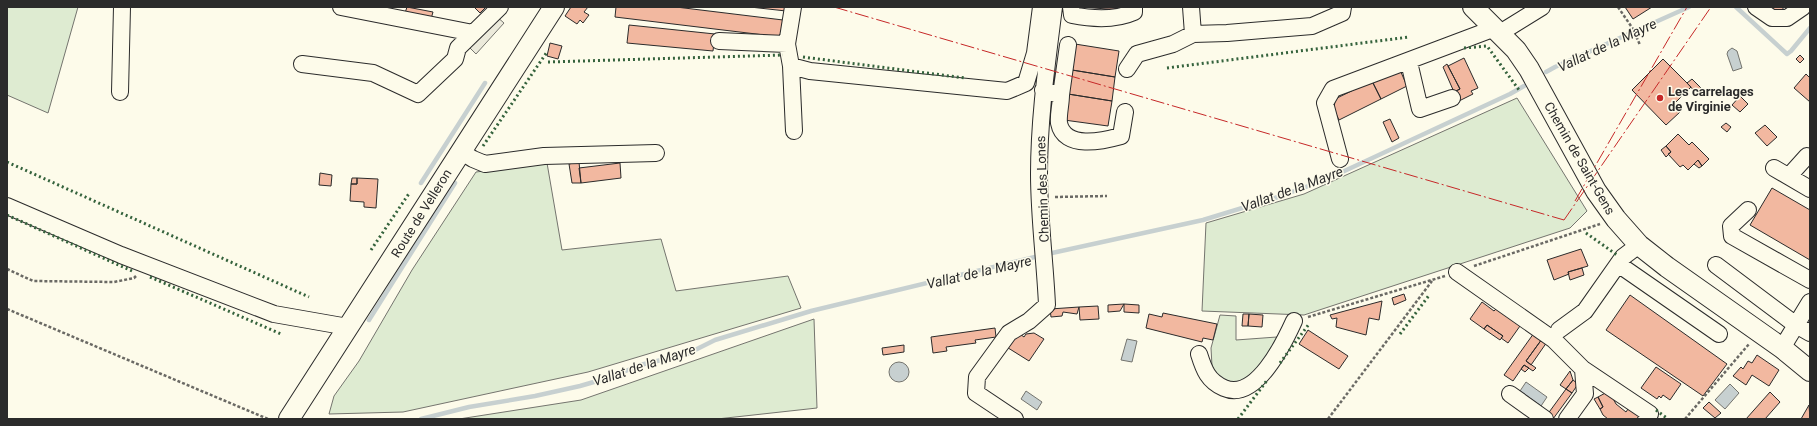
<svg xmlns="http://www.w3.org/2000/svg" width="1817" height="426" viewBox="0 0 1817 426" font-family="Roboto,sans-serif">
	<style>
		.green { fill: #deebd1; stroke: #74746e }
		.parking { fill: #eceadb; stroke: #74746e }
		.water { fill: #c7d0d0; stroke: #74746e }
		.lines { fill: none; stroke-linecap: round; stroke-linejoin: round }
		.stream { stroke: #c7d0d0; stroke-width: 4.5 }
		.building { fill: #f2b8a0; stroke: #2b2b2b }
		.minor-casing { stroke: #2b2b2b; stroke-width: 18 }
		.major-casing { stroke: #2b2b2b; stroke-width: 22 }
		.path { stroke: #6a6964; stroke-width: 2.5; stroke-dasharray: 3 2; stroke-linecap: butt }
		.minor { stroke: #fdfbea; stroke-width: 16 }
		.major { stroke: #fdfbea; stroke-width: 20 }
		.hedge { stroke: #34623c; stroke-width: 3; stroke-dasharray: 2 3; stroke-linecap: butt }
		.power { stroke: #c62828; stroke-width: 1; stroke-dasharray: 14 3 2 3; stroke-linecap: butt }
		.poi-dot { fill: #c62828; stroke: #fdfbea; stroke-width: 1.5 }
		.labels { text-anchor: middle; stroke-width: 3; stroke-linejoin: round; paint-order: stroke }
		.poi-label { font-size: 13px; font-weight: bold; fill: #2b2b2b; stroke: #fdfbea; text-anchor: start }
		.street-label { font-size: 13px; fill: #2b2b2b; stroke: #fdfbea }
		.water-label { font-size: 14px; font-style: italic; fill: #2b2b2b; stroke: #fdfbea }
	</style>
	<rect width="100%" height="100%" fill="#fdfbea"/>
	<path class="green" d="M7,7H78L48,113L7,95Z
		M1517,98L1587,211L1570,228L1304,315L1202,311L1206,223L1304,194Z
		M547,163L562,250L661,239L676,291L788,276L801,308L588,372L403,412L329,414L334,396L359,361L412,270L476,172Z
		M1220,315L1236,316V340L1277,337L1281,338L1249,383L1220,382L1212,366L1211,348Z
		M814,319L817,408L717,419H459L581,400Z"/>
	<path class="parking" d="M496,16L504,23L476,54L468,46Z"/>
	<path class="water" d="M1732,48L1737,51L1742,68L1733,71L1727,54L1728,51Z
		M1127,339L1137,341L1132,362L1121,360Z
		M889 372a10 10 0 1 1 20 0a10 10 0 1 1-20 0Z
		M1526,382L1547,397L1541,406L1520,391Z
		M1730,384L1739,393L1725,409L1715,400Z
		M1026,391L1042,402L1037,410L1021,399Z"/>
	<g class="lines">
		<path class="stream" d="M1736,7L1787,54L1791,51L1810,28
			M1546,72L1555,67L1689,7
			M421,183L485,83
			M369,320L455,183
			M421,419L469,407L535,396L580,386L611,377L640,365L687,354L715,340L811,311L1043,255L1203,220L1278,197L1325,180L1510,94L1524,86"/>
	</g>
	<path class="building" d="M407,7L433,12L431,19L405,13Z
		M474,7H486L480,13Z
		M571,7H588L584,12L589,15L583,23L580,20L577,24L565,16Z
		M616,7H676L783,20L781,37L615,17Z
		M750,7H787L786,11Z
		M1079,7H1122V10Z
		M1625,7H1652L1633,19Z
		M1766,7H1784L1778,16Z
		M629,25L715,34L713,51L627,43Z
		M550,43L562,46L558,59L547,56Z
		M1075,44L1119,51L1115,77L1072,70Z
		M1800,55L1804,59L1800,63L1796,59Z
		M1464,58L1478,88L1471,91L1473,94L1459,101L1454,92L1460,89L1448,66Z
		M1663,59L1691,87L1673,105L1680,112L1666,125L1632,90Z
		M1447,64L1460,89L1454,92L1443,67Z
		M1072,70L1115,77L1112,101L1068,94Z
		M1400,70L1407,86L1381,99L1372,81Z
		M1806,74L1810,78V102L1794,88Z
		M1692,79L1704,91L1699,96L1687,83Z
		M1372,81L1381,99L1339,120L1334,110L1335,99Z
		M1068,94L1112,101L1108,126L1064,120Z
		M1740,96L1748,104L1740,112L1732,105Z
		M1390,119L1399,138L1392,142L1383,122Z
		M1726,123L1731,127L1727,132L1721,127Z
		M1765,125L1777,137L1767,146L1755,133Z
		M1678,134L1689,145L1692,142L1709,159L1702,166L1698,160L1688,170L1683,165L1680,167L1668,154L1671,152L1666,146Z
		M1666,146L1671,152L1666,157L1661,150Z
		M1698,160L1702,166L1699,168L1694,164Z
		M579,162L581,183H572L569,164Z
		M620,163L621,178L581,183L579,168Z
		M320,173L332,175L331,186L319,185Z
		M352,178H357V184H351Z
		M357,178L378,179L376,208L364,207V202L350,201L351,184H357Z
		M1772,188L1810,210V260L1750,225Z
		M1581,249L1588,266L1568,272L1569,274L1554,280L1547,260Z
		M1582,268L1584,275L1570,280L1568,272Z
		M1404,294L1406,300L1394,305L1392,298Z
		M1630,295L1727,364L1703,396L1606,330Z
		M1382,301L1379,320L1369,318L1366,335L1336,327L1337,318L1332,319L1330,315Z
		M1482,302L1494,311L1496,309L1520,326L1508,343L1501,338L1503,336L1487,325L1484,329L1470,319Z
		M1124,304L1120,311L1108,312V305Z
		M1124,304L1139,305V313L1124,312Z
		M1098,306L1099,319L1080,320L1079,307Z
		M1079,307L1077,314L1063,312L1062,316L1051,317L1050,309Z
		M1163,313L1217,324L1213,340L1203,338L1202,342L1146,328L1149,314L1162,317Z
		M1243,314H1249L1248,326H1242Z
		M1249,314L1263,315L1262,327L1248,326Z
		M1487,325L1503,336L1500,340L1484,329Z
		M995,328L996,337L975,340L976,343L946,347L947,351L933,353L931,337Z
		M1308,330L1348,356L1339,369L1299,344Z
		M1016,331L1024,337L1026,334L1034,333L1044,339L1029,361L1005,346Z
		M1534,333L1542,339L1526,361L1536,368L1533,371L1524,365L1513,381L1504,375Z
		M1542,339L1547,342L1531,365L1526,361Z
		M904,345V352L883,355L882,348Z
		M1757,355L1779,370L1769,386L1752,375L1746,385L1733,376L1741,367L1743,369L1748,361L1752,363Z
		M1524,365L1529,368L1525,372L1521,369Z
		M1656,367L1681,384L1670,400L1663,395L1661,398L1659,396L1657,399L1641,388Z
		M1570,371L1573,380L1566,389L1560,385Z
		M1573,380L1578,384L1572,393L1566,389Z
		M1566,389L1572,393L1553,419L1547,415Z
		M1609,391L1616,404L1626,412L1630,406L1642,414L1638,419H1608L1603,415L1600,409L1603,407L1598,397Z
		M1770,392L1780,402L1765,419H1746Z
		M1598,397L1603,407L1600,409L1594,399Z
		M1709,402L1721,413L1715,418L1703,408Z
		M1809,405L1810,419H1801Z"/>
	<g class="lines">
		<g class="minor-casing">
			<path id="minor" d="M341,7L473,33
				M793,7L787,44L791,66L794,131
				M1071,7L1072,15C1092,19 1116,20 1134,12V7
				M1191,7L1193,34L1227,33L1312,26L1342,13L1343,7
				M1756,7L1772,18H1787L1803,7
				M1500,33L1542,7
				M719,41L787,44
				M1409,62L1420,109L1452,98
				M302,64L373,73L418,94L455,59L458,48L500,7
				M791,66L810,71L1007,91L1026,83L1035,53L1041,7
				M1127,69L1137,54L1173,44L1193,34
				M1043,90L1061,95C1061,104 1058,115 1059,123C1064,150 1103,141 1121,136L1125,112
				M120,92L122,7
				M1061,95L1068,45
				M460,151L473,159L485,164L544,156L656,153
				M1340,159L1325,103L1333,89L1495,28
				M1774,168L1810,189
				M1789,176L1807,156L1810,157
				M7,206L121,255L274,314L348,327
				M1748,210L1731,226L1732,236L1810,280
				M1618,264L1719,334
				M1716,265L1796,325L1810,333
				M1457,272L1554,340L1583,369L1585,394L1567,419
				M1559,330L1585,311L1623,257L1639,245
				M1782,348L1810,302
				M1199,354C1204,370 1208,381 1224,388C1256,402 1284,343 1294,321
				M1583,369L1650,414L1646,419
				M1510,394L1545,419
				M1015,419L976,393L977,377L1009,333L1029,321L1047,305C1045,261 1039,218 1039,174C1039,118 1047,63 1054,7"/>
		</g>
		<g class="major-casing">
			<path id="major" d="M1473,7L1516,50L1529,69L1596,191L1616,219L1639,245L1667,267L1782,348L1810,371
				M289,419L554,7"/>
		</g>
		<path class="path" d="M1618,7L1633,29L1640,45
			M1055,197L1107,196
			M1474,266L1600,224
			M7,269L33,281L114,282L134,278L136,276
			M7,309L268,419
			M1308,317L1445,276
			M1328,419L1432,281
			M1685,419L1749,344"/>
		<use href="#minor" class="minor"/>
		<use href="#major" class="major"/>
		<path class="hedge" d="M1464,48L1487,46L1519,90
			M803,57L965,78
			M548,62L783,55
			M1167,68L1409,37
			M483,146L547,52
			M7,162L309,297
			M7,215L132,271
			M1586,233L1617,255
			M371,250L410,192
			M150,277L281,334
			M1400,334L1430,294
			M1280,363L1309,324
			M1656,410L1668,419
			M1238,419L1268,379"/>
		<path class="power" d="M834,7L1564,220
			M1575,201L1687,7
			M1564,220L1711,7"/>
	</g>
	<circle class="poi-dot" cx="1660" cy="98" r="4"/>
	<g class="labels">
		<g class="poi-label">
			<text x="1668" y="96">Les carrelages<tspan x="1668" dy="15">de Virginie</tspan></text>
		</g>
		<g class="street-label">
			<text transform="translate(1580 158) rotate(60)" y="5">Chemin de Saint-Gens</text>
			<text transform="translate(1042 189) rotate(-92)" y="5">Chemin des Lones</text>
			<text transform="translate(421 213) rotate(-58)" y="5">Route de Velleron</text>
		</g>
		<g class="water-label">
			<text transform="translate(1607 45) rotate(-25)" y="5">Vallat de la Mayre</text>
			<text transform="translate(1292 189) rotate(-20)" y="5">Vallat de la Mayre</text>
			<text transform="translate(979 272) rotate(-13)" y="5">Vallat de la Mayre</text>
			<text transform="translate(644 365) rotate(-18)" y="5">Vallat de la Mayre</text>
		</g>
	</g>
	<rect width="1817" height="426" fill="none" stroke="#2b2b2b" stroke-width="16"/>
</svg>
